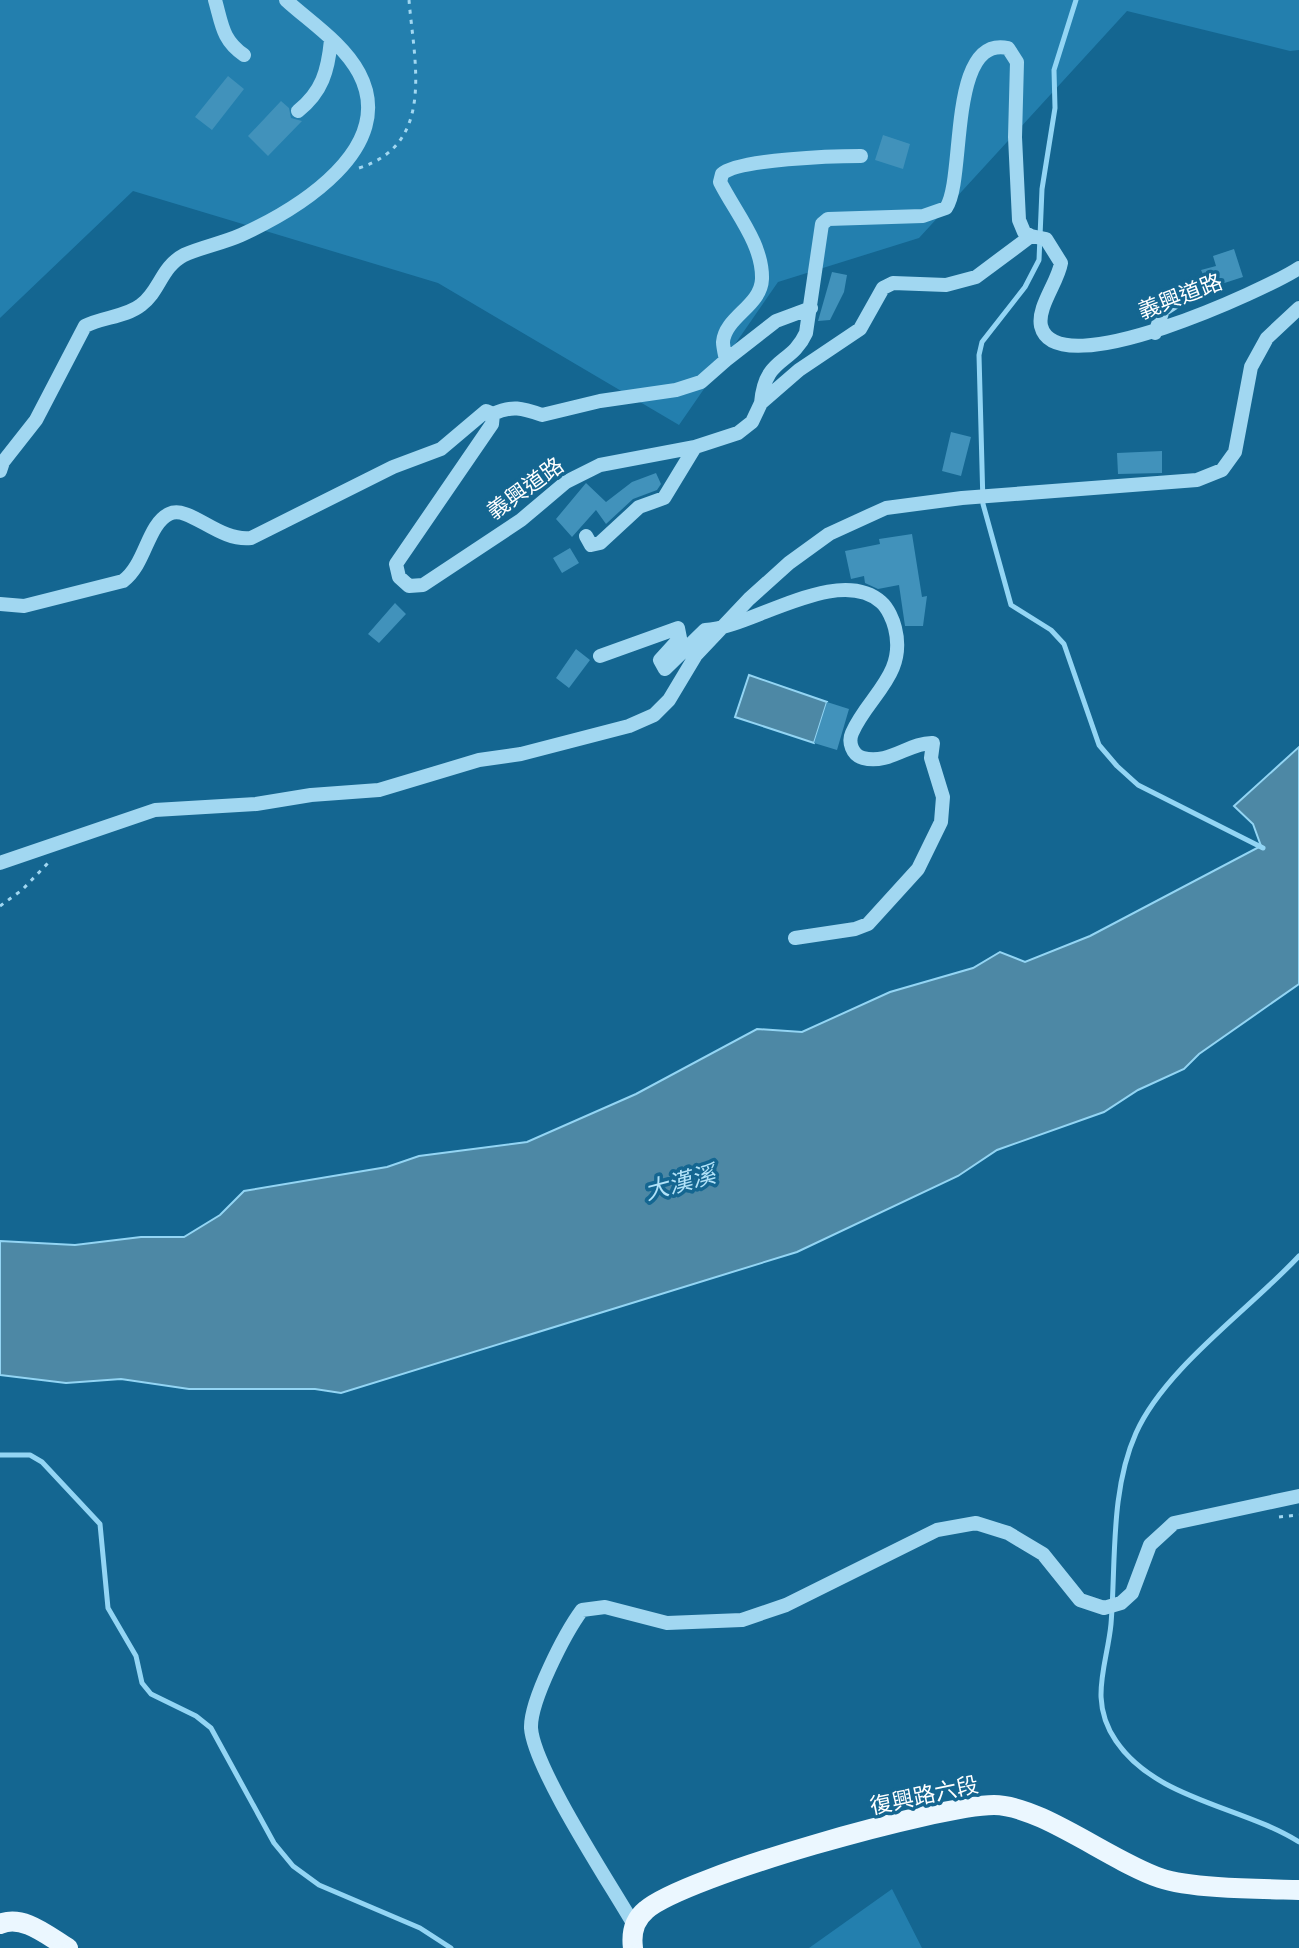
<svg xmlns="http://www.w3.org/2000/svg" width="1299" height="1948" viewBox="0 0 1299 1948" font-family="'PT Sans Narrow','Noto Sans TC',sans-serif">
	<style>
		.green { fill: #237fae }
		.water { fill: #4d88a5; stroke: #93d5f4; stroke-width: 2 }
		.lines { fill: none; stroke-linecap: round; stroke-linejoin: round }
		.stream { stroke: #93d5f4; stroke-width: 5 }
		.building { fill: #4192bb }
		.path { stroke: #a1d7f1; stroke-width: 3; stroke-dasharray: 4 6; stroke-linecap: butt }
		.minor { stroke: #a1d7f1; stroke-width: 14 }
		.major { stroke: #ebf7ff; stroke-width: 20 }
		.labels { text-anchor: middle; stroke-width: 7; stroke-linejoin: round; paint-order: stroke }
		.street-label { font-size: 22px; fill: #fff; stroke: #146691 }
		.water-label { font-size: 24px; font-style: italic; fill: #b1e2f8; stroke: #146691 }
	</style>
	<rect width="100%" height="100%" fill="#146691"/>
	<path class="green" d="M0,0H1299V50L1290,51L1127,11L919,238L778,282L679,425L438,283L133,191L0,318Z
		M892,1889L922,1948H809Z"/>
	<path class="water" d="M749,675L827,702L814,743L735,717Z
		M1299,747V984L1199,1054L1184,1069L1138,1090L1104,1112L997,1150L958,1176L797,1252L341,1393L315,1389H189L121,1379L66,1383L0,1375V1241L75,1245L141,1237H184L220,1215L244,1191L387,1167L419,1156L527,1142L636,1094L757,1029L802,1032L890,992L973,968L1000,952L1025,962L1090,936L1261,846L1253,824L1234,806Z"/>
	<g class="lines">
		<path class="stream" d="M1076,0L1054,70L1055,108L1042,189L1039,260L1025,287L982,342L979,355L983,504L1011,605L1051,630L1064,644L1099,745L1117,766L1138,785L1263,848
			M1299,1256C1250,1309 1165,1368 1136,1433C1110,1491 1116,1562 1111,1624C1107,1666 1088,1700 1116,1741C1156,1800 1242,1806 1299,1842
			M0,1455H30L42,1462L100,1524L108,1608L136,1656L142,1683L151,1694L196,1716L211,1728L274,1843L293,1866L319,1885L420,1928L451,1948"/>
	</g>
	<path class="building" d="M228,76L244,89L212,130L195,117Z
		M281,101L289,108L291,118L302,121L268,156L248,136Z
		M883,135L910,144L903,169L875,160Z
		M1234,249L1243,277L1209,288L1201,270L1216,266L1213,256Z
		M832,272L847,275L844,292L830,320L818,321Z
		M951,432L971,437L961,476L942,471Z
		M1162,451V473L1118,474L1117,453Z
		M656,473L661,484L657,490L633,499L606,524L596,510L572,537L556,519L586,483L606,502L632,482Z
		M912,534L922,597L927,596L923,626H905L899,585L878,589L865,583L864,576L851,579L845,551L880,544L879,539Z
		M570,548L579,563L562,573L553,558Z
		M395,603L406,614L379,643L368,634Z
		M576,649L590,660L569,688L556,678Z
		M827,702L849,709L837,750L814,743Z"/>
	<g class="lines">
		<path class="path" d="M359,168C436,144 414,62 409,0
			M0,906L22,890L49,862
			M1279,1517L1299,1515"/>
		<path class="minor" d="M215,0C222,24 222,40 244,55
			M298,111C322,92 328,71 331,40
			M1155,333L1163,310L1200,286
			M726,360L776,321L811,308
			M761,403C765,356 791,366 806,333L822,224L828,219L923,216L946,208C966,180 947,35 1008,48L1017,62L1015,137L1019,220L1024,232L1031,236
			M493,414C512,405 522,408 542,415L600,401L676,390L701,382L726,360C725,355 723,347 723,342C725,317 761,306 762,279C763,244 735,212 720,182L722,174C737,159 836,156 861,156
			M0,471L3,462L36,420L85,326C102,317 126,317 141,305C160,291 161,267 184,255C202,247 223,243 241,235C298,209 399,148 359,73C343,43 310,22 286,0
			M586,536L591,545L600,543L639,507L664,498L695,447
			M0,604L24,606L123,581C146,564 147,525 169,514C189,504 218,542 251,538L393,467L441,449L486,411L493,414L492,424L396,564L399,577L409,586L423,585L521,520L566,482L600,465L695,447L738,433L752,422L761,403L799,370L860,329L883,288L893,283L946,285L976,277L1031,236L1046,239L1061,263C1058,282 1037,307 1041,326C1056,387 1267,289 1299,268
			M600,656L678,628L680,638L660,660L665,669L705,630C751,628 838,564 881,602C888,608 893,620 895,628C907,675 868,696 852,733C848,742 852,755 863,758C889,765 910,742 933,743L931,758L943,797L941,822L918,869L868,924L855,929L795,938
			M0,863L155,810L256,804L311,795L379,790L479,760L521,754L629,726L654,715L669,700L696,655L749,599L789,563L829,534L886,508L962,498L1197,480L1222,470L1235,452L1251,367L1267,338L1299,308
			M634,1925C611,1885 534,1769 531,1728C530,1701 565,1633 582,1610L605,1607L667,1623L742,1620L786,1605L937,1530L976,1523L1008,1533L1043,1554L1080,1600L1104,1608L1121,1603L1132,1593L1150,1545L1174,1523L1299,1496"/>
		<path class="major" d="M0,1924C23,1914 48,1936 68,1948
			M633,1948C631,1933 634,1920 646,1910C685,1876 939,1805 994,1805C1040,1805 1112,1862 1160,1878C1191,1889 1264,1889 1299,1890"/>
	</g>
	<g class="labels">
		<g class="street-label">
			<text transform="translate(1180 296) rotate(-21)" y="8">義興道路</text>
			<text transform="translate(525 488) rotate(-36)" y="8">義興道路</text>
			<text transform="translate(924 1795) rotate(-12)" y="8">復興路六段</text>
		</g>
		<g class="water-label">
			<text transform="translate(680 1183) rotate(-15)" y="8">大漢溪</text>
		</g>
	</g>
</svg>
